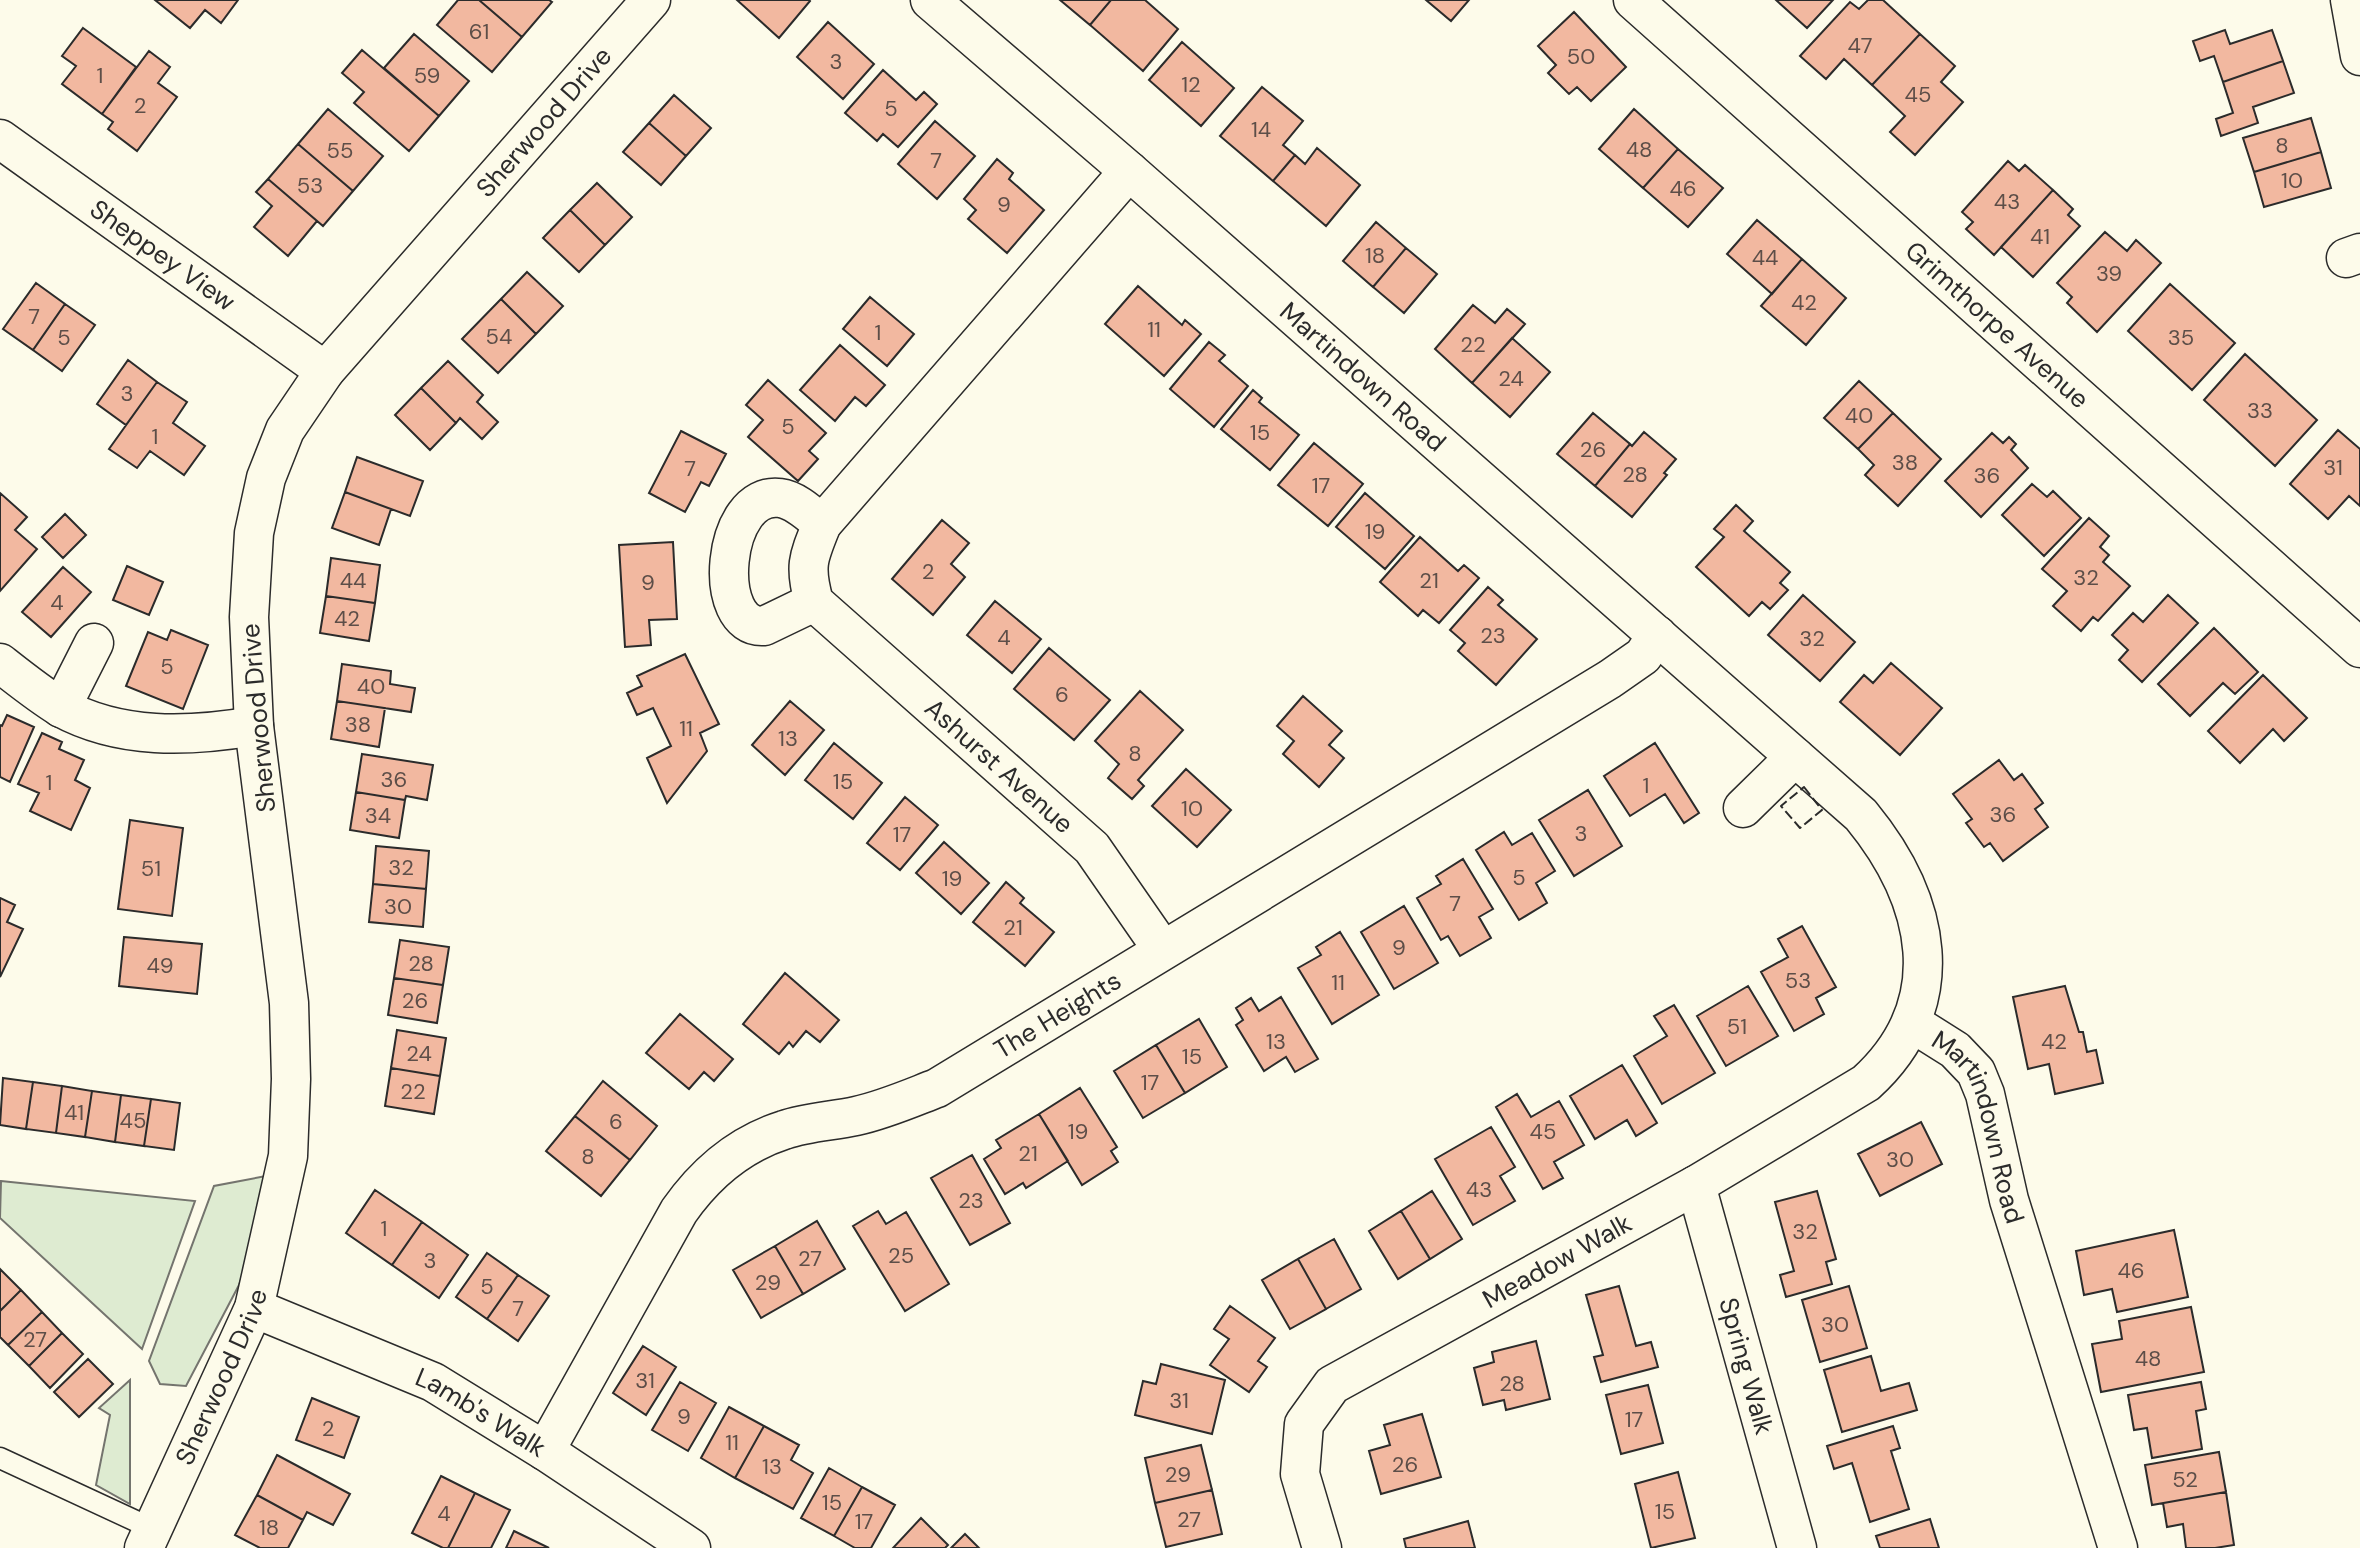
<svg xmlns="http://www.w3.org/2000/svg" width="2360" height="1548" viewBox="0 0 2360 1548" font-family="'DM Sans',sans-serif">
	<style>
		.green { fill: #deebd1; stroke: #74746e; stroke-width: 2 }
		.building { fill: #f2b8a0; stroke: #2b2b2b; stroke-width: 2 }
		.lines { fill: none; stroke-linecap: round; stroke-linejoin: round }
		.service-casing { stroke: #2b2b2b; stroke-width: 23 }
		.minor-casing { stroke: #2b2b2b; stroke-width: 41 }
		.service { stroke: #fdfbea; stroke-width: 20 }
		.minor { stroke: #fdfbea; stroke-width: 38 }
		.fence { stroke: #2b2b2b; stroke-width: 2; stroke-dasharray: 10 4; stroke-linecap: butt }
		.labels { text-anchor: middle; stroke-width: 6; stroke-linejoin: round; paint-order: stroke }
		.number-label { font-size: 22px; fill: #5d4e48 }
		.street-label { font-size: 26px; fill: #2b2b2b; stroke: #fdfbea }
	</style>
	<rect width="100%" height="100%" fill="#fdfbea"/>
	<path class="green" d="M266,1176L261,1224L239,1285L186,1386L160,1384L149,1361L214,1186Z
		M1,1181L195,1201L142,1349L0,1218Z
		M130,1380V1504L96,1485L110,1415L99,1408Z"/>
	<path class="building" d="M155,0H238L221,23L205,10L190,28Z
		M458,0H479L522,37L492,72L437,25Z
		M479,0H549L552,2L522,37Z
		M737,0H809L810,1L779,38Z
		M1060,0H1111L1090,25Z
		M1111,0H1145L1178,29L1143,71L1090,25Z
		M1426,0H1469L1451,21Z
		M1776,0H1833L1807,28Z
		M1868,0H1883L1920,34L1872,85L1844,59L1826,79L1800,56L1850,2L1859,9Z
		M1574,12L1626,67L1591,101L1577,87L1569,94L1548,73L1556,65L1538,46Z
		M828,22L874,64L843,99L797,57Z
		M83,28L136,67L102,114L62,84L76,66L62,56Z
		M2225,30L2230,44L2272,30L2283,61L2223,82L2214,56L2200,61L2193,41Z
		M414,34L469,81L439,116L384,68Z
		M1920,34L1955,66L1941,82L1963,102L1915,155L1890,132L1905,116L1872,85Z
		M1182,42L1234,88L1201,126L1149,80Z
		M362,50L439,116L409,151L354,103L364,92L342,73Z
		M149,51L170,67L158,83L177,97L137,151L108,129L113,122L102,114Z
		M2283,61L2294,93L2253,107L2258,123L2221,136L2216,119L2233,113L2223,82Z
		M883,70L916,100L924,92L937,104L898,147L883,134L877,141L845,113Z
		M1262,87L1303,121L1283,145L1295,155L1273,181L1220,136Z
		M674,95L711,128L686,156L649,123Z
		M328,109L383,156L353,191L298,144Z
		M1634,109L1678,149L1643,188L1599,149Z
		M2311,118L2321,152L2254,172L2243,138Z
		M935,121L975,156L937,199L898,164Z
		M649,123L686,156L661,185L623,152Z
		M298,144L353,191L323,226L268,179Z
		M1317,148L1360,185L1326,226L1273,181L1295,155L1305,164Z
		M1678,149L1723,188L1688,227L1643,188Z
		M2321,152L2331,188L2264,207L2254,172Z
		M997,159L1013,173L1009,179L1044,210L1007,253L968,219L976,210L964,199Z
		M2008,161L2019,171L2025,165L2053,190L1994,255L1966,229L1973,222L1962,212Z
		M268,179L317,221L288,256L254,227L272,206L256,192Z
		M597,183L632,217L605,245L570,210Z
		M2053,190L2073,209L2068,215L2080,226L2033,277L2001,247Z
		M570,210L605,245L579,272L543,238Z
		M1757,220L1802,259L1772,294L1727,254Z
		M1376,222L1406,248L1373,287L1343,261Z
		M2105,232L2127,251L2136,240L2161,263L2097,332L2067,303L2072,297L2057,283Z
		M1406,248L1437,274L1404,313L1373,287Z
		M1802,259L1846,298L1806,345L1761,306Z
		M527,272L563,306L536,334L501,299Z
		M36,283L65,304L33,350L3,329Z
		M2170,284L2235,343L2192,390L2128,331Z
		M1138,286L1182,325L1185,320L1201,334L1164,376L1105,324Z
		M870,297L914,334L887,366L843,329Z
		M501,299L536,334L498,373L462,339Z
		M65,304L95,325L62,371L33,350Z
		M1473,305L1495,323L1507,309L1525,324L1472,383L1435,349Z
		M1512,338L1550,372L1510,417L1472,383Z
		M1209,342L1225,355L1219,361L1248,386L1214,427L1170,389Z
		M840,345L885,385L866,406L855,397L835,421L800,390Z
		M2245,354L2317,420L2275,466L2204,400Z
		M128,360L157,382L126,425L97,404Z
		M448,361L483,395L477,402L498,422L482,439L460,418L456,423L421,388Z
		M768,380L826,433L809,451L818,459L798,481L748,437L763,420L746,405Z
		M1859,381L1893,413L1858,449L1824,418Z
		M157,382L187,402L173,423L205,446L184,475L150,451L137,468L109,449Z
		M421,388L456,423L430,450L395,415Z
		M1253,390L1262,398L1259,402L1299,435L1270,470L1221,429Z
		M1593,413L1630,444L1595,486L1557,454Z
		M1893,413L1941,459L1898,506L1865,475L1874,465L1858,449Z
		M2338,430L2360,449V506L2349,496L2328,519L2290,484Z
		M681,431L726,454L709,486L701,482L685,512L649,493Z
		M1644,432L1676,459L1664,473L1667,475L1632,517L1595,486L1630,444L1632,446Z
		M1992,433L2003,443L2009,437L2016,444L2011,450L2028,468L1981,517L1945,481Z
		M1314,443L1363,484L1328,526L1278,485Z
		M357,457L423,481L410,516L345,492Z
		M2032,484L2047,497L2053,491L2081,518L2044,556L2002,515Z
		M345,492L391,509L379,545L332,528Z
		M0,493L27,517L15,530L37,549L0,591Z
		M1365,493L1414,536L1385,569L1336,527Z
		M1736,505L1753,521L1744,531L1790,572L1780,583L1788,590L1770,609L1762,602L1749,616L1696,567L1724,537L1714,529Z
		M65,514L86,535L63,558L42,537Z
		M2089,518L2109,536L2100,547L2109,555L2103,562L2130,586L2098,621L2093,617L2081,631L2053,606L2067,591L2042,569Z
		M942,520L969,543L951,564L965,577L933,615L892,579Z
		M1420,537L1458,571L1464,565L1479,578L1439,623L1423,610L1418,616L1380,582Z
		M673,542L677,619L649,620L651,645L625,647L619,545Z
		M331,558L380,565L375,603L326,596Z
		M127,566L163,582L149,615L113,600Z
		M63,567L91,592L51,637L22,612Z
		M1488,587L1503,600L1498,605L1537,639L1496,685L1458,651L1465,643L1450,630Z
		M1803,595L1855,642L1820,681L1768,635Z
		M2168,595L2198,623L2142,682L2119,660L2128,650L2112,635L2133,613L2143,622Z
		M326,596L375,603L369,641L320,633Z
		M995,601L1041,639L1012,673L967,635Z
		M2214,628L2258,672L2235,694L2223,683L2190,716L2158,684Z
		M171,630L208,645L183,709L126,686L148,632L167,640Z
		M1049,648L1110,700L1074,740L1014,689Z
		M685,654L719,724L700,733L707,751L667,803L647,758L671,746L653,708L637,715L627,693L642,686L637,676Z
		M1891,663L1942,708L1900,755L1840,702L1864,675L1873,683Z
		M342,664L391,671L390,684L415,688L411,712L337,701Z
		M2263,675L2307,718L2284,741L2273,729L2240,763L2208,731Z
		M1140,691L1183,730L1138,780L1144,786L1132,799L1108,778L1119,764L1095,741Z
		M1303,696L1342,731L1329,745L1344,758L1319,787L1283,754L1294,741L1277,726Z
		M337,701L385,708L379,747L331,739Z
		M790,701L824,730L785,775L752,745Z
		M7,715L34,727L10,782L0,777V725L2,726Z
		M42,733L62,742L59,749L84,760L75,780L90,788L71,830L30,811L39,793L18,784Z
		M834,743L882,783L853,819L805,780Z
		M1655,743L1699,813L1684,823L1665,794L1630,816L1604,776Z
		M362,754L433,765L427,800L406,796L405,800L356,792Z
		M1999,760L2014,780L2022,774L2043,803L2035,809L2048,827L2003,861L1990,843L1984,847L1966,823L1972,819L1953,794Z
		M1186,769L1231,810L1197,847L1152,806Z
		M1588,790L1622,846L1574,876L1539,820Z
		M356,792L405,800L399,838L350,830Z
		M905,797L938,825L900,870L867,843Z
		M130,820L183,828L172,916L118,909Z
		M1504,832L1512,845L1532,833L1555,871L1536,883L1547,903L1519,920L1476,850Z
		M944,842L989,883L961,914L916,873Z
		M376,846L429,851L426,889L373,884Z
		M1463,859L1493,909L1479,917L1491,938L1460,956L1448,936L1441,940L1417,898L1441,884L1436,876Z
		M1006,882L1024,898L1020,903L1054,932L1025,966L973,922Z
		M373,884L426,889L423,927L369,922Z
		M0,898L15,905L7,922L23,929L0,977Z
		M1404,906L1438,963L1394,989L1361,932Z
		M1802,926L1836,987L1816,998L1824,1014L1794,1031L1761,972L1788,957L1778,939Z
		M1340,932L1379,995L1332,1024L1298,968L1321,955L1316,947Z
		M124,937L202,944L197,994L119,986Z
		M400,940L449,947L443,985L394,978Z
		M785,973L839,1020L820,1042L806,1031L793,1047L789,1042L779,1054L743,1024Z
		M394,978L443,985L437,1023L388,1015Z
		M1748,986L1778,1036L1726,1066L1697,1016Z
		M2065,986L2079,1032H2083L2087,1052L2096,1050L2103,1083L2055,1094L2049,1064L2028,1069L2013,997Z
		M1281,997L1318,1059L1295,1072L1286,1057L1264,1071L1236,1025L1243,1020L1236,1008L1251,998L1259,1011Z
		M1674,1005L1715,1073L1662,1104L1634,1056L1667,1036L1654,1016Z
		M680,1014L733,1059L714,1081L704,1072L689,1089L646,1053Z
		M1199,1019L1227,1067L1185,1093L1156,1045Z
		M397,1030L446,1038L440,1076L391,1068Z
		M1156,1045L1185,1093L1143,1118L1114,1071Z
		M1622,1065L1657,1123L1636,1136L1627,1120L1595,1139L1570,1096Z
		M391,1068L440,1076L434,1114L385,1106Z
		M3,1078L33,1082L26,1129L0,1125Z
		M603,1081L657,1126L630,1160L575,1116Z
		M33,1082L62,1086L56,1133L26,1129Z
		M62,1086L92,1091L85,1137L56,1133Z
		M1080,1088L1117,1147L1111,1151L1118,1162L1082,1185L1039,1114Z
		M92,1091L121,1095L115,1142L85,1137Z
		M1517,1094L1531,1117L1559,1101L1584,1145L1554,1162L1563,1178L1543,1189L1496,1107Z
		M121,1095L151,1099L144,1146L115,1142Z
		M151,1099L180,1103L174,1150L144,1146Z
		M1039,1114L1068,1161L1026,1188L1023,1183L1005,1194L984,1159L1001,1148L996,1140Z
		M575,1116L630,1160L601,1196L546,1151Z
		M1921,1122L1942,1164L1880,1196L1858,1154Z
		M1491,1127L1515,1167L1500,1176L1515,1201L1473,1225L1435,1159Z
		M972,1155L1010,1223L970,1245L931,1178Z
		M375,1190L422,1222L392,1265L346,1233Z
		M1432,1191L1462,1239L1430,1259L1401,1211Z
		M1817,1191L1836,1259L1826,1262L1832,1284L1786,1297L1780,1275L1794,1271L1775,1202Z
		M878,1211L886,1224L906,1212L949,1284L905,1311L853,1226Z
		M1401,1211L1430,1259L1398,1279L1369,1231Z
		M817,1221L845,1269L803,1294L775,1246Z
		M422,1222L468,1255L439,1298L392,1265Z
		M2174,1230L2188,1297L2117,1312L2112,1289L2084,1295L2076,1251Z
		M1334,1239L1361,1289L1326,1309L1298,1259Z
		M775,1246L803,1294L761,1318L733,1270Z
		M487,1253L518,1275L487,1319L456,1297Z
		M1298,1259L1326,1309L1290,1329L1262,1280Z
		M0,1269L21,1290L0,1311Z
		M518,1275L549,1296L518,1341L487,1319Z
		M1619,1286L1636,1346L1651,1342L1658,1367L1601,1382L1594,1357L1603,1355L1586,1295Z
		M1849,1286L1867,1348L1820,1362L1802,1300Z
		M21,1290L42,1312L8,1345L0,1337V1311Z
		M1230,1306L1275,1338L1258,1361L1267,1367L1249,1392L1210,1365L1229,1339L1214,1329Z
		M2191,1307L2204,1372L2101,1392L2092,1344L2122,1339L2119,1321Z
		M42,1312L62,1333L29,1366L8,1345Z
		M62,1333L83,1354L50,1388L29,1366Z
		M1536,1341L1550,1399L1506,1410L1504,1400L1483,1405L1474,1368L1494,1362L1492,1352Z
		M643,1346L676,1367L646,1415L613,1393Z
		M1871,1356L1881,1391L1909,1383L1917,1410L1842,1432L1824,1370Z
		M88,1359L113,1384L79,1417L54,1392Z
		M1161,1364L1225,1380L1212,1434L1135,1415L1143,1381L1156,1384Z
		M680,1382L716,1403L688,1451L652,1430Z
		M2201,1382L2206,1409L2196,1411L2202,1449L2152,1458L2147,1428L2134,1430L2128,1395Z
		M1648,1385L1663,1443L1621,1454L1606,1395Z
		M312,1398L359,1417L344,1458L296,1440Z
		M729,1407L764,1426L735,1478L701,1458Z
		M1422,1414L1441,1477L1381,1494L1369,1451L1390,1445L1384,1425Z
		M764,1426L799,1445L791,1460L813,1473L793,1509L735,1478Z
		M1893,1426L1900,1448L1891,1451L1909,1509L1870,1522L1852,1463L1834,1469L1827,1446Z
		M1201,1445L1212,1490L1155,1503L1145,1458Z
		M2219,1452L2226,1492L2152,1505L2145,1465Z
		M277,1455L350,1494L333,1525L307,1512L303,1520L257,1495Z
		M829,1468L862,1487L834,1536L801,1518Z
		M1678,1472L1695,1538L1651,1548L1635,1484Z
		M441,1476L475,1493L448,1548H443L412,1533Z
		M862,1487L895,1505L871,1548H855L834,1536Z
		M1212,1490L1222,1534L1166,1547L1155,1503Z
		M2226,1492L2234,1545L2215,1548H2186L2183,1524L2167,1527L2163,1503Z
		M475,1493L510,1510L491,1548H448Z
		M257,1495L303,1520L288,1548H260L235,1535Z
		M921,1518L948,1545L945,1548H893Z
		M1930,1519L1939,1548H1880L1876,1536Z
		M1468,1521L1475,1548H1406L1404,1539Z
		M514,1531L549,1548H506Z
		M965,1534L979,1548H951Z"/>
	<g class="lines">
		<g class="service-casing">
			<path id="service" d="M0,1458L153,1529"/>
		</g>
		<g class="minor-casing">
			<g id="minor">
				<path id="s1" d="M930,0L1129,171L1861,815C1930,899 1954,1003 1866,1083L1696,1185L1332,1385L1304,1424L1300,1474L1322,1548"/>
				<path id="s2" d="M1633,0L2360,648"/>
				<path d="M2350,0L2360,56"/>
				<path id="s3" d="M0,139L325,371"/>
				<path id="s4" d="M1129,171L822,524C808,558 804,566 814,602L1092,848L1162,949"/>
				<path d="M2346,258L2360,253"/>
				<path d="M814,602L764,626C710,630 721,490 780,498C796,500 811,515 822,524"/>
				<path d="M0,663C19,678 39,694 60,707C120,740 189,737 254,726"/>
				<path d="M61,708L94,643"/>
				<path d="M1743,808L1795,757"/>
				<path id="s5" d="M1912,1023L1955,1050L1976,1072L1985,1094L2009,1200L2118,1548"/>
				<path id="s6" d="M1696,1185L1797,1548"/>
				<path id="s7" d="M254,1308L433,1382L545,1451L691,1548"/>
				<path id="s8" d="M545,1451L679,1211C705,1174 740,1144 784,1130C807,1122 833,1121 856,1116C884,1110 911,1098 937,1088L1610,679L1643,656L1657,635"/>
				<path id="s9" d="M144,1548L254,1308L288,1156L291,1079L289,1003L254,726L249,617L254,533L266,478L285,430L325,371L651,0"/>
			</g>
		</g>
		<use href="#service" class="service"/>
		<use href="#minor" class="minor"/>
		<path class="fence" d="M1804,787L1822,810L1800,828L1781,806Z"/>
	</g>
	<g class="labels">
		<g class="number-label">
			<text x="479" y="39">61</text>
			<text x="1860" y="53">47</text>
			<text x="1581" y="64">50</text>
			<text x="836" y="69">3</text>
			<text x="100" y="83">1</text>
			<text x="427" y="83">59</text>
			<text x="1191" y="92">12</text>
			<text x="1918" y="102">45</text>
			<text x="140" y="113">2</text>
			<text x="891" y="116">5</text>
			<text x="1261" y="137">14</text>
			<text x="2282" y="153">8</text>
			<text x="1639" y="157">48</text>
			<text x="340" y="158">55</text>
			<text x="936" y="168">7</text>
			<text x="2292" y="188">10</text>
			<text x="310" y="193">53</text>
			<text x="1683" y="196">46</text>
			<text x="2007" y="209">43</text>
			<text x="1004" y="212">9</text>
			<text x="2040" y="244">41</text>
			<text x="1375" y="263">18</text>
			<text x="1765" y="265">44</text>
			<text x="2109" y="281">39</text>
			<text x="1804" y="310">42</text>
			<text x="34" y="324">7</text>
			<text x="1154" y="337">11</text>
			<text x="878" y="340">1</text>
			<text x="499" y="344">54</text>
			<text x="64" y="345">5</text>
			<text x="2181" y="345">35</text>
			<text x="1473" y="352">22</text>
			<text x="1511" y="386">24</text>
			<text x="127" y="401">3</text>
			<text x="2260" y="418">33</text>
			<text x="1859" y="423">40</text>
			<text x="788" y="434">5</text>
			<text x="1260" y="440">15</text>
			<text x="155" y="444">1</text>
			<text x="1593" y="457">26</text>
			<text x="1905" y="470">38</text>
			<text x="2333" y="475">31</text>
			<text x="690" y="476">7</text>
			<text x="1635" y="482">28</text>
			<text x="1987" y="483">36</text>
			<text x="1321" y="493">17</text>
			<text x="1375" y="539">19</text>
			<text x="928" y="579">2</text>
			<text x="2086" y="585">32</text>
			<text x="353" y="588">44</text>
			<text x="1429" y="588">21</text>
			<text x="648" y="590">9</text>
			<text x="57" y="610">4</text>
			<text x="347" y="626">42</text>
			<text x="1493" y="643">23</text>
			<text x="1004" y="645">4</text>
			<text x="1812" y="646">32</text>
			<text x="167" y="674">5</text>
			<text x="371" y="694">40</text>
			<text x="1062" y="702">6</text>
			<text x="358" y="732">38</text>
			<text x="686" y="736">11</text>
			<text x="788" y="746">13</text>
			<text x="1135" y="761">8</text>
			<text x="394" y="787">36</text>
			<text x="843" y="789">15</text>
			<text x="49" y="790">1</text>
			<text x="1646" y="793">1</text>
			<text x="1192" y="816">10</text>
			<text x="2003" y="822">36</text>
			<text x="378" y="823">34</text>
			<text x="1581" y="841">3</text>
			<text x="902" y="842">17</text>
			<text x="401" y="875">32</text>
			<text x="151" y="876">51</text>
			<text x="1519" y="885">5</text>
			<text x="952" y="886">19</text>
			<text x="1455" y="911">7</text>
			<text x="398" y="914">30</text>
			<text x="1013" y="935">21</text>
			<text x="1399" y="955">9</text>
			<text x="421" y="971">28</text>
			<text x="160" y="973">49</text>
			<text x="1798" y="988">53</text>
			<text x="1338" y="990">11</text>
			<text x="415" y="1008">26</text>
			<text x="1737" y="1034">51</text>
			<text x="1276" y="1049">13</text>
			<text x="2054" y="1049">42</text>
			<text x="419" y="1061">24</text>
			<text x="1192" y="1064">15</text>
			<text x="1150" y="1090">17</text>
			<text x="413" y="1099">22</text>
			<text x="74" y="1120">41</text>
			<text x="133" y="1128">45</text>
			<text x="616" y="1129">6</text>
			<text x="1078" y="1139">19</text>
			<text x="1543" y="1139">45</text>
			<text x="1028" y="1161">21</text>
			<text x="588" y="1164">8</text>
			<text x="1900" y="1167">30</text>
			<text x="1479" y="1197">43</text>
			<text x="971" y="1208">23</text>
			<text x="384" y="1236">1</text>
			<text x="1805" y="1239">32</text>
			<text x="901" y="1263">25</text>
			<text x="810" y="1266">27</text>
			<text x="430" y="1268">3</text>
			<text x="2131" y="1278">46</text>
			<text x="768" y="1290">29</text>
			<text x="487" y="1294">5</text>
			<text x="518" y="1316">7</text>
			<text x="1835" y="1332">30</text>
			<text x="35" y="1347">27</text>
			<text x="2148" y="1366">48</text>
			<text x="645" y="1388">31</text>
			<text x="1512" y="1391">28</text>
			<text x="1179" y="1408">31</text>
			<text x="684" y="1424">9</text>
			<text x="1634" y="1427">17</text>
			<text x="328" y="1436">2</text>
			<text x="732" y="1450">11</text>
			<text x="1405" y="1472">26</text>
			<text x="772" y="1474">13</text>
			<text x="1178" y="1482">29</text>
			<text x="2185" y="1487">52</text>
			<text x="832" y="1510">15</text>
			<text x="1665" y="1519">15</text>
			<text x="444" y="1521">4</text>
			<text x="1189" y="1527">27</text>
			<text x="864" y="1529">17</text>
			<text x="269" y="1535">18</text>
		</g>
		<g class="street-label">
			<text dy="9" stroke="none"><textPath href="#s9" startOffset="1556">Sherwood Drive</textPath></text>
			<text dy="9" stroke="none"><textPath href="#s3" startOffset="200">Sheppey View</textPath></text>
			<text dy="9" stroke="none"><textPath href="#s2" startOffset="488">Grimthorpe Avenue</textPath></text>
			<text dy="9" stroke="none"><textPath href="#s1" startOffset="574">Martindown Road</textPath></text>
			<text transform="translate(258 718) rotate(-95)" y="9">Sherwood Drive</text>
			<text dy="9" stroke="none"><textPath href="#s4" startOffset="796">Ashurst Avenue</textPath></text>
			<text dy="9" stroke="none"><textPath href="#s8" startOffset="710">The Heights</textPath></text>
			<text dy="9" stroke="none"><textPath href="#s5" startOffset="132">Martindown Road</textPath></text>
			<text transform="translate(1557 1261) rotate(-29)" y="9">Meadow Walk</text>
			<text dy="9" stroke="none"><textPath href="#s6" startOffset="188">Spring Walk</textPath></text>
			<text dy="9" stroke="none"><textPath href="#s9" startOffset="188">Sherwood Drive</textPath></text>
			<text dy="9" stroke="none"><textPath href="#s7" startOffset="250">Lamb's Walk</textPath></text>
		</g>
	</g>
</svg>
